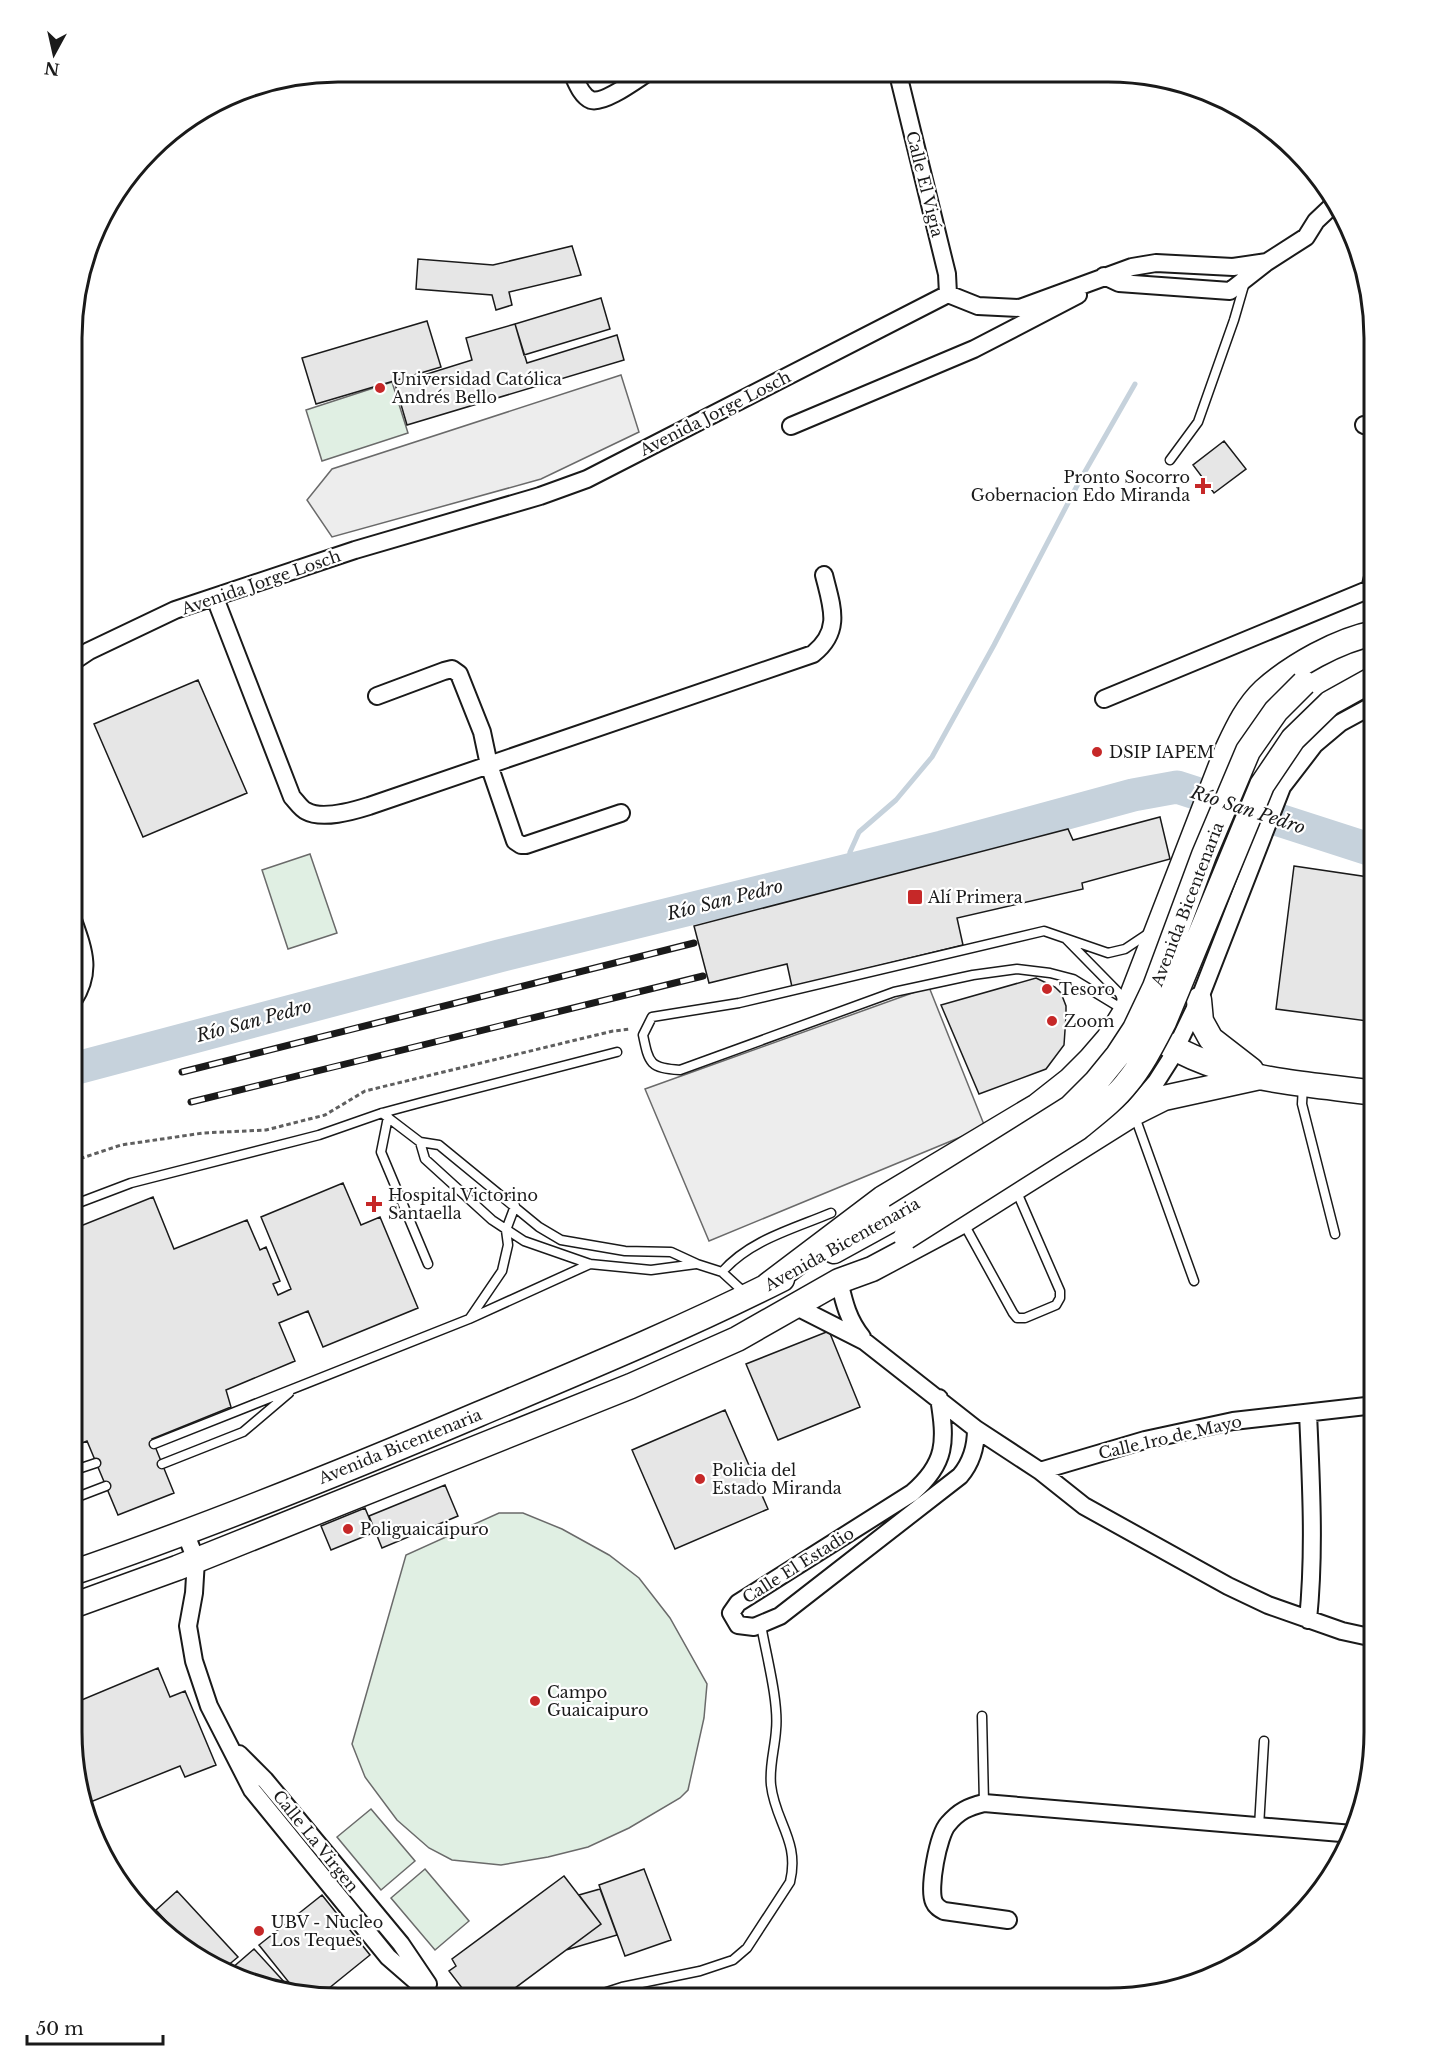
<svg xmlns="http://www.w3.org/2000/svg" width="1447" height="2071" viewBox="0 0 1447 2071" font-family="'Libre Baskerville',serif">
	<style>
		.green { fill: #e0efe3; stroke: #6a6a6a; stroke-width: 1.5 }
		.parking { fill: #ededed; stroke: #6a6a6a; stroke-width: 1.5 }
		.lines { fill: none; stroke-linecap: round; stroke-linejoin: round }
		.stream { stroke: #c6d2dc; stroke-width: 5 }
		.river { stroke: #c6d2dc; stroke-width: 33 }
		.building { fill: #e6e6e6; stroke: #1a1a1a; stroke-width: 1.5 }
		.lane-casing { stroke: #1a1a1a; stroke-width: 11 }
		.street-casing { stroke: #1a1a1a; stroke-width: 20 }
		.secondary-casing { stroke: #1a1a1a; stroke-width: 27 }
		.path { stroke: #5f5f5f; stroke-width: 3; stroke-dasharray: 4.5 3; stroke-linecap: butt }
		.lane { stroke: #fff; stroke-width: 8 }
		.street { stroke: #fff; stroke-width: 16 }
		.secondary { stroke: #fff; stroke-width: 24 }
		.rail-casing { stroke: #1a1a1a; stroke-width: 7 }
		.rail { stroke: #fff; stroke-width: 4.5; stroke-dasharray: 14; stroke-linecap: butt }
		.secondary-bridge-casing { stroke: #1a1a1a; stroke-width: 27; stroke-linecap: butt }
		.secondary-bridge { stroke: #fff; stroke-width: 24 }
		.poi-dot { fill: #c62828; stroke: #fff; stroke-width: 2 }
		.labels { text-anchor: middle; stroke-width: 4.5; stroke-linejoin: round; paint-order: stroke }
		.street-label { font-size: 16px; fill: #1a1a1a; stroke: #fff }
		.poi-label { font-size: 16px; fill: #1a1a1a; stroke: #fff; text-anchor: start }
		.water-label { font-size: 18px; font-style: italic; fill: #1a1a1a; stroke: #fff }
		.rim { fill: none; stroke: #1a1a1a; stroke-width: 3 }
	</style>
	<rect width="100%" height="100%" fill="#fff"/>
	<path class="green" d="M392,382L408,433L322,461L306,410Z
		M310,854L337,933L288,949L262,870Z
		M499,1513H523L562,1529L609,1555L639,1578L670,1618L707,1684L704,1718L688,1790L680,1798L629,1828L588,1847L548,1857L501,1865L452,1860L429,1848L397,1820L365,1777L352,1744L406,1555Z
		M371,1809L415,1861L381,1890L337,1837Z
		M425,1869L469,1921L435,1950L391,1898Z"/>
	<path class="parking" d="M621,375L639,432L541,479L332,537L307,500L332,469Z
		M929,987L985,1127L709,1241L645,1089Z"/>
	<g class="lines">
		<path class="stream" d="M847,870L850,852L859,832L896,800L932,757L994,645L1079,482L1135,384"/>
		<path class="river" d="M73,1069L499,956L942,847L1133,795L1177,787L1375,851"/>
	</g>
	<path class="building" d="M572,246L581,275L509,292L512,305L496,310L492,295L416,289L418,259L493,265Z
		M601,298L610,329L524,355L515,324Z
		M427,321L441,367L316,404L302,358Z
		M515,324L527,363L617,335L624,360L407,425L395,384L472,360L466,338Z
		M1224,441L1246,469L1214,493L1193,465Z
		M198,680L247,793L143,837L94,724Z
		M1160,817L1170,859L1082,883L1083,889L957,918L963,945L792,987L787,964L709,983L694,926L1068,829L1073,840Z
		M1294,866L1375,878V1022L1276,1009Z
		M1036,978L1055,987L1061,993L1066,1006V1016L1064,1045L1046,1069L979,1094L941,1005Z
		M343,1183L361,1225L380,1217L418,1308L323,1347L308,1311L279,1323L295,1361L226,1390L231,1407L152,1439L174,1493L118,1515L87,1441L72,1447L73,1229L153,1197L174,1249L247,1220L260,1250L266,1247L280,1281L273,1284L278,1295L291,1289L261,1217Z
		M829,1331L860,1407L778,1440L746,1364Z
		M725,1410L768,1509L675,1549L632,1450Z
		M445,1485L458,1516L382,1548L369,1516Z
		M365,1508L375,1532L331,1550L321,1526Z
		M158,1668L170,1697L185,1691L216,1765L185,1777L180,1766L88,1803L72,1732V1704Z
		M644,1869L671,1940L625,1956L599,1885Z
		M564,1876L601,1924L503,1997H469L449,1971L456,1966L452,1959Z
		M600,1889L617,1935L566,1950L601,1924L579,1895Z
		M177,1891L238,1957L226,1967L199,1957L190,1948L187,1951L171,1937L176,1932L156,1910Z
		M322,1895L370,1955L318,1997H304L299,1995L259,1945Z
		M254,1949L287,1985L283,1989L231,1969Z"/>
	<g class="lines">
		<g class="lane-casing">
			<path id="lane" d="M1170,460L1198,422L1234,320L1245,282
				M1066,939L1120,994L1123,1002
				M1124,1010L1073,979L1050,973L1017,969L973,975L894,992L680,1070C650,1068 649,1064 643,1035L652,1017L739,1003L1044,931L1108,953L1125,949L1149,933
				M1303,1085L1302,1104L1335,1234
				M382,1113L420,1142L439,1145L539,1227L561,1240L625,1251L671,1252L697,1264L722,1272L746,1294
				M1134,1114L1194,1281
				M388,1117L381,1152L428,1264
				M420,1142L425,1159L492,1220L524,1241L590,1264L651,1270L696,1264
				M73,1205L131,1183L319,1135L382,1113L423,1102L617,1052
				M964,1224L1013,1313L1017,1318H1025L1056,1305L1060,1298V1291L1016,1190
				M722,1272C750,1240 793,1229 831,1213
				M470,1318L502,1271L508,1245L506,1230L515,1206
				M154,1444L469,1319L590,1264
				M162,1464L243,1432L289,1393
				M72,1471L96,1463
				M72,1499L106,1486
				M982,1716L984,1803
				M1259,1827L1264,1741
				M588,1998L622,1987L700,1971L733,1960L747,1948L790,1882C800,1841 775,1822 771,1785C769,1766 775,1748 776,1730C779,1702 766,1654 761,1625"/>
		</g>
		<g class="street-casing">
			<path id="street" d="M572,73C576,81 581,96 591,100C604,104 636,80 647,73
				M898,74L947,274L948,294
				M1104,276L1119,283L1230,291L1267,262L1306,237L1316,221L1334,204
				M1364,425L1375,428
				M791,426L974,349L1078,295
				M215,598L292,797C296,801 301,809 306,811C322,820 353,811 369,806L813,654C842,631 832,607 824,575
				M74,661L89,651L175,610L355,550L540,496L587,479L948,294L978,306L1020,308L1132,267L1156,263L1233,267L1267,262
				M377,696L444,671L452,669L459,674L482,732L489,765L515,841L521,845H526L621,813
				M1104,699L1370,589L1375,569
				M73,1001C92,972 84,951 73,920
				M1132,1110L1156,1082L1170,1060L1199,1000L1282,787L1315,744L1340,723L1375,704
				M839,1281C844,1302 848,1320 862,1337
				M795,1306L864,1341L976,1429L1040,1471L1084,1506L1228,1586L1268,1605L1342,1631L1374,1638
				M939,1398C946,1441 947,1463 912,1493L738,1603L731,1613L738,1625L754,1627L780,1616L960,1476C972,1462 976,1447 976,1429
				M1308,1413C1311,1482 1315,1551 1308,1620
				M1040,1471L1145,1440L1233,1421L1375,1405
				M185,1532L196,1560L194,1593L188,1626L194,1661L209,1706L252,1790L388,1957L434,1997
				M239,1754L265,1780L401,1944L428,1984
				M1008,1920L944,1911C940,1909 936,1907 934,1902C928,1889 938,1835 948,1824C959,1811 968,1807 984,1803L1353,1834"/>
		</g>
		<g class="secondary-casing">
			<path id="secondary" d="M1199,1000L1201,1021L1211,1039L1251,1070
				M1141,1025C1204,1080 1296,1082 1375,1093
				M834,1251L896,1217
				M768,1285L883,1198L1037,1106L1070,1080L1090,1060L1109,1038L1126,1011L1227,750C1237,729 1247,707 1264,691C1292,666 1338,640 1375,633
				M72,1573C209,1526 345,1471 479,1414C581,1371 683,1329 782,1279
				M72,1606L177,1568L631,1386L737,1339L839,1281L872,1269L962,1221L1134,1113L1164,1098L1260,1077"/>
		</g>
		<path class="path" d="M73,1161L121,1145L203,1133L266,1130L325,1115L365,1091L613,1031L631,1029"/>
		<use href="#lane" class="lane"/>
		<use href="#street" class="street"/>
		<use href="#secondary" class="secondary"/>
		<g class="rail-casing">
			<path id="rail" d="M182,1072L694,943
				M191,1102L703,976"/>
		</g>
		<use href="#rail" class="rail"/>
		<g class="secondary-bridge-casing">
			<path id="secondary-bridge" d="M896,1217L1070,1108L1096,1082L1118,1055L1135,1029L1155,987L1204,855L1248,751L1276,711L1304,683
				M906,1237L1078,1128C1095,1114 1114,1100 1127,1083C1142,1065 1153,1043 1164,1022L1262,785L1293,739L1330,703L1375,678"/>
		</g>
		<use href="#secondary-bridge" class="secondary-bridge"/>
	</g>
	<g class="poi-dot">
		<circle cx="380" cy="388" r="6"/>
		<path d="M1200 477h6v6h6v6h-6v6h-6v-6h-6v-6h6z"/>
		<circle cx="1097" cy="752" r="6"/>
		<rect x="907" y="889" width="16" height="16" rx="3"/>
		<circle cx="1047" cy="989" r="6"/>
		<circle cx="1052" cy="1021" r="6"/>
		<path d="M371 1195h6v6h6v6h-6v6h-6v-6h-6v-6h6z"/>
		<circle cx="700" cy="1479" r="6"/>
		<circle cx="348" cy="1529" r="6"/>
		<circle cx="535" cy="1701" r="6"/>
		<circle cx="259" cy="1931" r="6"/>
	</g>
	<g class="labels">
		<g class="street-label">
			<text transform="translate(925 184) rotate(76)" y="6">Calle El Vigía</text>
			<text transform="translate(715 413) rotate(-27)" y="6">Avenida Jorge Losch</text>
			<text transform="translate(261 582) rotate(-19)" y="6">Avenida Jorge Losch</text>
			<text transform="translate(1187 904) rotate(-69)" y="6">Avenida Bicentenaria</text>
			<text transform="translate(842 1244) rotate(-29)" y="6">Avenida Bicentenaria</text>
			<text transform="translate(1170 1437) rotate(-13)" y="6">Calle 1ro de Mayo</text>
			<text transform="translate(400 1446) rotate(-22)" y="6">Avenida Bicentenaria</text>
			<text transform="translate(798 1565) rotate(-32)" y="6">Calle El Estadio</text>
			<text transform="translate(316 1841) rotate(51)" y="6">Calle La Virgen</text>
		</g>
		<g class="poi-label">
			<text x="392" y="385">Universidad Católica<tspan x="392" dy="18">Andrés Bello</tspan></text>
			<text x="1190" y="483" text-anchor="end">Pronto Socorro<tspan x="1190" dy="18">Gobernacion Edo Miranda</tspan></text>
			<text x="1109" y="758">DSIP IAPEM</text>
			<text x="928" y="903">Alí Primera</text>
			<text x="1059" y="995">Tesoro</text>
			<text x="1064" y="1027">Zoom</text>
			<text x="388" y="1201">Hospital Victorino<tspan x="388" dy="18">Santaella</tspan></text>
			<text x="712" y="1476">Policia del<tspan x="712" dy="18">Estado Miranda</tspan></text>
			<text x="360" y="1535">Poliguaicaipuro</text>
			<text x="547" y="1698">Campo<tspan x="547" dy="18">Guaicaipuro</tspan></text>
			<text x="271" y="1928">UBV - Nucleo<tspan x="271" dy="18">Los Teques</tspan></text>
		</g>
		<g class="water-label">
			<text transform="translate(1248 810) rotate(18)" y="6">Río San Pedro</text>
			<text transform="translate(725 900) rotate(-14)" y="6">Río San Pedro</text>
			<text transform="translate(254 1021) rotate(-15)" y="6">Río San Pedro</text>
		</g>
	</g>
	<path d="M0 0H1447V2071H0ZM338 82H1108A256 256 0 0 1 1364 338V1732A256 256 0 0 1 1108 1988H338A256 256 0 0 1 82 1732V338A256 256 0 0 1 338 82Z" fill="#fff" fill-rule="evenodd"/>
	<path class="rim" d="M338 82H1108A256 256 0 0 1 1364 338V1732A256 256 0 0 1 1108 1988H338A256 256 0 0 1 82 1732V338A256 256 0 0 1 338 82Z"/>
	<g transform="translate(54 54) rotate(188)" stroke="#ffffff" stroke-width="4.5" paint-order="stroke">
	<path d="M0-4.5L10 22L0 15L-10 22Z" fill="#1a1a1a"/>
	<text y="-9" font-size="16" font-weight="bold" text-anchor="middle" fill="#1a1a1a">N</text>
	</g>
	<path d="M27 2035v9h136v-9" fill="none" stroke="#1a1a1a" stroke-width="3"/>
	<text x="36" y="2035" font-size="18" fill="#1a1a1a" stroke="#ffffff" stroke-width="4.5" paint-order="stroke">50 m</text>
</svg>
